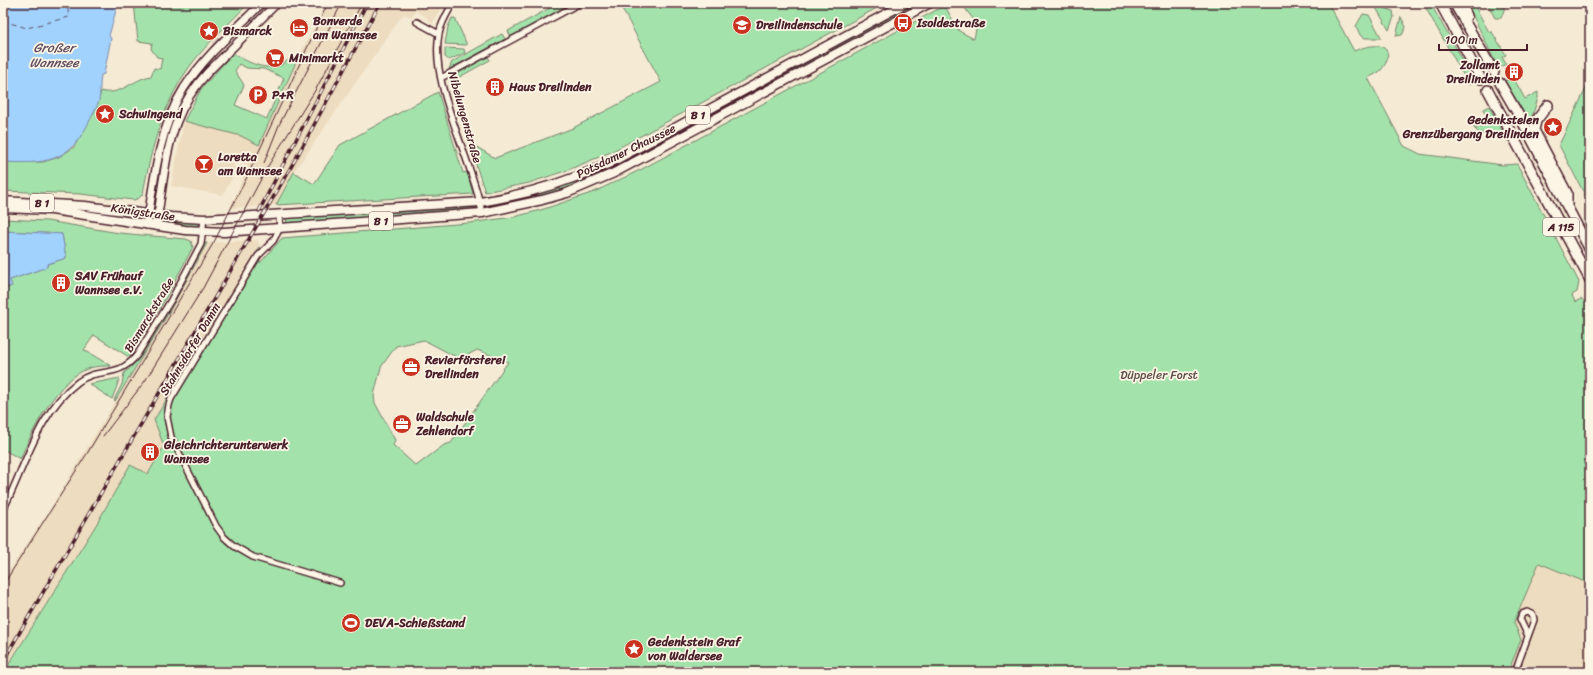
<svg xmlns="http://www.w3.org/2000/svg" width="1593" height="675" viewBox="0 0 1593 675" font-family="Sriracha,sans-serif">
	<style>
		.built { fill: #eddcbf }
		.green { fill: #a3e3ab; stroke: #76816b; fill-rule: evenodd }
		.water { fill: #a1d2fe; stroke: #7e8aaa }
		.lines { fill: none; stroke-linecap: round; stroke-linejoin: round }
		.ferry { stroke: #604c60; stroke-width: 1; stroke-dasharray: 5 4; stroke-linecap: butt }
		.street-casing { stroke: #4a1f2b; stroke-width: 8 }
		.secondary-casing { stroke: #4a1f2b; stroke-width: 10 }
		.primary-casing { stroke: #4a1f2b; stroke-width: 11 }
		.highway-casing { stroke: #4a1f2b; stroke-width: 12 }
		.street { stroke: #fcf5e5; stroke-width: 5 }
		.secondary { stroke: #fcf5e5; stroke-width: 7 }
		.primary { stroke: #fcf5e5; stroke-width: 8 }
		.highway { stroke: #fcf5e5; stroke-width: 9 }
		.tram { stroke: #4a1f2b; stroke-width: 1 }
		.rail-casing { stroke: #4a1f2b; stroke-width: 3.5 }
		.rail { stroke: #fcf5e5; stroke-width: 2; stroke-dasharray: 6; stroke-linecap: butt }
		.labels { text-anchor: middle; stroke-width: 3.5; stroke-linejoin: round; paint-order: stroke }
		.shield { fill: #fcf5e5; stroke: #7f5f63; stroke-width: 1 }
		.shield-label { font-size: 11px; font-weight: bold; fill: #4a1f2b }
		.poi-label { font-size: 12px; font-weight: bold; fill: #4a1f2b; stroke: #fcf5e5; text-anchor: start }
		.street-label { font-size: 12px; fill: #4a1f2b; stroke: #fcf5e5 }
		.park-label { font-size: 12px; fill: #60504b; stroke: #fcf5e5 }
		.water-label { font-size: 13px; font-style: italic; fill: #604c60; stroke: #fcf5e5 }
	</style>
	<rect width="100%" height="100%" fill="#f5ead4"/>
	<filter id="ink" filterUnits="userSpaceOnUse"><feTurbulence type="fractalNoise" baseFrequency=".025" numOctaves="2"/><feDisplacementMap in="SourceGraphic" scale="8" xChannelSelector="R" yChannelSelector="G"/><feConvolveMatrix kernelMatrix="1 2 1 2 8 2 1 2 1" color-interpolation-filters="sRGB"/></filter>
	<g filter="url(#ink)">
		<path class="built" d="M326,3H444L432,24L426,17L415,11L412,17L405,14L401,17L294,172L276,205L230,208L248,166L232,157L235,172L223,195L171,186L184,121L241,136L259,145L296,62Z
			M257,239L260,247L154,420L164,446L147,474L130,465L96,525L3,672V580L49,511L168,314L207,243L256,240Z
			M1539,563L1590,584V672H1508L1521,640L1514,622Z"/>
		<path class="green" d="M134,3H249C226,27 199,50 182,78C160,114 150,154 143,194L139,198L134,200L80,194L3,191V162H43L59,157L74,147L98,103L101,91C119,97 133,79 151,76L154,68L160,69L162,58L157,57L151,49L152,43L138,41Z
			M559,3H572L511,37L508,31Z
			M619,3H803L804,5L807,3H886L611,152L568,170L529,183L485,192L470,147L475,146L495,158L573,128L661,82Z
			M912,3H923L620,167L559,192L491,209L490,203L623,160Z
			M965,3H1328L1354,51C1362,48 1369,45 1378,46C1394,48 1387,65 1379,72C1376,74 1371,76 1368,78L1404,146L1420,154L1503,165L1517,164L1579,282L1577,292L1572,295L1575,302L1581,299L1590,304V584L1539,563L1514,622L1521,640L1508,672H4L96,525L130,465L148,474L164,446L154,420L260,247V263L282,238L469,223L514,217L544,209L594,192L642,169L940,8H946L959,31L974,39L977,24L964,7ZM424,340L460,359L477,350L508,362L451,443L444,445L416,466L393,445L395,440L375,403L374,395L381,367L396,346Z
			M1423,3H1430L1475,81L1469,85Z
			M1467,3H1473L1489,32H1492L1506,55L1502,57L1506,64L1498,68Z
			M1487,3H1504V10L1501,18H1495Z
			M1376,5L1393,11L1394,17L1389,30L1375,6Z
			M1363,14L1369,15L1381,37L1380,38H1365L1360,35L1356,26Z
			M1401,17L1406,27L1402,35L1396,36Z
			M452,18H455L467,45L445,44L448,27Z
			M502,34L505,39L449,69L452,62Z
			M445,48L464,49L465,53L449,60L445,57Z
			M233,53C248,63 272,75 288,60L296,62L259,145L241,136L184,121L201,89ZM239,64L247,68L264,69L284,78L267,119L235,105L244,85L235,71Z
			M488,57L490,60L454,80L453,76Z
			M1513,77L1525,99L1538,92V98L1530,123L1505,81Z
			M1590,80V205L1559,145Z
			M438,92L463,173L467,172L473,194L276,205L294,172L314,184L340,145Z
			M1489,106L1508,141L1496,134L1479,133L1472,126L1473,125L1476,129L1489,122L1483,109Z
			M476,205L477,211L287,225L286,218Z
			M3,219L47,221L119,233L186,239L191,241L193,247L163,303L129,357L94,335L84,350L111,366C104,366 96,366 90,368C57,378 33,430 20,459L3,449V289L12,286L10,280L47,267V264L66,258L62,234L3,231Z
			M169,220L198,223V227L169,225Z
			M205,243H207L168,314L115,401L114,400L122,384L124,373C139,363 146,347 156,332C173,303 189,273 205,243Z
			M120,378L112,399L89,384Z"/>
		<path class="water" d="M3,3H118L109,36L111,38L104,74L101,75C99,85 101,92 99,101C96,109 92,116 88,124C68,163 44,164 3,162Z
			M3,231L62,234L66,258L47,264V267L10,280L12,286L3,289Z"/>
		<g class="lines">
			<path class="ferry" d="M3,21L27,28L69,17L67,3"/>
			<g class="street-casing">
				<path id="street" d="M453,3C448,12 441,23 439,34C429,85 473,160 482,213
					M417,22L439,34
					M441,78L580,3
					M279,216L280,228L273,241L258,256L171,399L169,405L167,417L171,437L216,526L224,537L234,546L253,557L340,583
					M3,510C25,467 38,412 78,382C99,366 117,380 137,355L171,300L201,244L204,219
					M1515,672L1534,620L1533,615L1527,612L1522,614L1520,619L1528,636"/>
			</g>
			<g class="secondary-casing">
				<path id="secondary" d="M147,225C154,180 159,128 184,88C205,56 235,30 262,3
					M156,226C162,194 165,150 177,121C184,102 195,86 208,72L277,3"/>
			</g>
			<g class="primary-casing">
				<path id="primary" d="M3,201L85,206L171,217L204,219L480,202C525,195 568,182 610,163L906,3
					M3,208L52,210L185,230L224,232L482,213L542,200L567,193L614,173L930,3"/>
			</g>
			<g class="highway-casing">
				<path id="highway" d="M1440,3L1481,79
					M1454,3L1494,72
					M1461,3L1467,16
					M1500,83L1522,121L1590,250
					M1488,90L1590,280
					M1548,105L1536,121L1534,130L1567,193V206"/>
			</g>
			<use href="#street" class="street"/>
			<use href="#secondary" class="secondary"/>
			<use href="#primary" class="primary"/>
			<use href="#highway" class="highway"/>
			<path class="tram" d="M264,163L279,125L342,3
				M103,436L145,381L203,288L268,166L316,89L362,3
				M3,585L88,452L214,242L247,177L328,3"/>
			<g class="rail-casing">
				<path id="rail" d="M259,211L367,3
					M3,661L295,160L380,3"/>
			</g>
			<use href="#rail" class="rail"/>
		</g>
	</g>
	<defs>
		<g id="bus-disc" transform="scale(1)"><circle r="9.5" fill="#c8321e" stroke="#fcf5e5"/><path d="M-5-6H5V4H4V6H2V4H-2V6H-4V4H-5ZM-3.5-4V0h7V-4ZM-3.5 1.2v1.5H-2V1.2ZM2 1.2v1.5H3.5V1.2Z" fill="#fff"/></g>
		<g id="school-disc" transform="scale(1)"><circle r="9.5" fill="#c8321e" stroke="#fcf5e5"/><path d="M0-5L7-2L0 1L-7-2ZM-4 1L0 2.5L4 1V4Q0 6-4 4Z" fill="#fff"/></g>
		<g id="hotel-disc" transform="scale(1)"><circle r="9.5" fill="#c8321e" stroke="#fcf5e5"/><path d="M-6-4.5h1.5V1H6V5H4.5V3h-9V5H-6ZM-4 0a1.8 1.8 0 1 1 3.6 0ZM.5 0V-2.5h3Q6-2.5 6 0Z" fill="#fff"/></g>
		<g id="sight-disc" transform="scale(1)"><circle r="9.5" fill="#c8321e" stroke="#fcf5e5"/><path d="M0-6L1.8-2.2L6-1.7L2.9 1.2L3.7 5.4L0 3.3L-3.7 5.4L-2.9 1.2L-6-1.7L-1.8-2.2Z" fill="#fff"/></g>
		<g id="supermarket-disc" transform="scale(1)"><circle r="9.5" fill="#c8321e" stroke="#fcf5e5"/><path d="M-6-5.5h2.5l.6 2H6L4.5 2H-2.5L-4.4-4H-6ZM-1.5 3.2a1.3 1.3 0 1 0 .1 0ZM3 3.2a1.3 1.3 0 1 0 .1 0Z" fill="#fff"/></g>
		<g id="building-disc" transform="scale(1)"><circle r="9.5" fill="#c8321e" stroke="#fcf5e5"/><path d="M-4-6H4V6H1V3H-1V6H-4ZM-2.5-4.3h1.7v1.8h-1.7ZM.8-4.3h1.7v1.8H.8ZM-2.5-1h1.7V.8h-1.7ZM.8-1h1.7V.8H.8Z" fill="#fff"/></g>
		<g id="parking-disc" transform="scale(1)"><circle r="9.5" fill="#c8321e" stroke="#fcf5e5"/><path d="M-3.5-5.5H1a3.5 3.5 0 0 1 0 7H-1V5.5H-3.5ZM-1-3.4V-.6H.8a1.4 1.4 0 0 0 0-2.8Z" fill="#fff"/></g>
		<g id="bar-disc" transform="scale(1)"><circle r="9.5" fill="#c8321e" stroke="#fcf5e5"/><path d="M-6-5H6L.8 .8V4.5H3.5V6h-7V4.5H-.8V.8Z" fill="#fff"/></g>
		<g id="office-disc" transform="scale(1)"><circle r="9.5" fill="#c8321e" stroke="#fcf5e5"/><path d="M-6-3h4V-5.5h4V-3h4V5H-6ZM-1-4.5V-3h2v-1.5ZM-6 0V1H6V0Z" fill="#fff"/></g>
		<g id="stadium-disc" transform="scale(1)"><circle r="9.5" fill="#c8321e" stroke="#fcf5e5"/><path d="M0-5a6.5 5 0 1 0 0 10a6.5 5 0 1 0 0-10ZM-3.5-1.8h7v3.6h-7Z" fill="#fff"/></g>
	</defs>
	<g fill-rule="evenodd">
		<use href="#bus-disc" x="903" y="23"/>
		<use href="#school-disc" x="742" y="25"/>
		<use href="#hotel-disc" x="299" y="28"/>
		<use href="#sight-disc" x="209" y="31"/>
		<use href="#supermarket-disc" x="275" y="58"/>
		<use href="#building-disc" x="1514" y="72"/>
		<use href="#building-disc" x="495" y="87"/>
		<use href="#parking-disc" x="258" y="95"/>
		<use href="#sight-disc" x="105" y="114"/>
		<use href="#sight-disc" x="1553" y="127"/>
		<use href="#bar-disc" x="204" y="164"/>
		<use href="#building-disc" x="61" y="283"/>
		<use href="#office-disc" x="411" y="367"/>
		<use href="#office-disc" x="402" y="424"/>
		<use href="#building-disc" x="150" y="452"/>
		<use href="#stadium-disc" x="351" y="623"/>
		<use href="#sight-disc" x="634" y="649"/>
	</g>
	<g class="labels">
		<g class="shield">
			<rect x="686" y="106" width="24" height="18" rx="3"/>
			<rect x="30" y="194" width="24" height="18" rx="3"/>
			<rect x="369" y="212" width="24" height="18" rx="3"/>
			<rect x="1543" y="218" width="36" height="18" rx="3"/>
		</g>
		<g class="shield-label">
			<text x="698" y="119">B 1</text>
			<text x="42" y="207">B 1</text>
			<text x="381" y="225">B 1</text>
			<text x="1561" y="231">A 115</text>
		</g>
		<g class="poi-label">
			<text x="313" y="25">Bonverde<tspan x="313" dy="14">am Wannsee</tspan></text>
			<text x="917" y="27">Isoldestraße</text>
			<text x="756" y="29">Dreilindenschule</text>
			<text x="223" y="35">Bismarck</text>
			<text x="289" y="62">Minimarkt</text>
			<text x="1500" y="69" text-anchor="end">Zollamt<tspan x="1500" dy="14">Dreilinden</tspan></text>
			<text x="509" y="91">Haus Dreilinden</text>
			<text x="272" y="99">P+R</text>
			<text x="119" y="118">Schwingend</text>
			<text x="1539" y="124" text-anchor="end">Gedenkstelen<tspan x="1539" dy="14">Grenzübergang Dreilinden</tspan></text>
			<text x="218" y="161">Loretta<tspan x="218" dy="14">am Wannsee</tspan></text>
			<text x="75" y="280">SAV Frühauf<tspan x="75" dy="14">Wannsee e.V.</tspan></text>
			<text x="425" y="364">Revierförsterei<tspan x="425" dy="14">Dreilinden</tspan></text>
			<text x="416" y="421">Waldschule<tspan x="416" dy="14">Zehlendorf</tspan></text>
			<text x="164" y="449">Gleichrichterunterwerk<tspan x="164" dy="14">Wannsee</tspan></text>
			<text x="365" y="627">DEVA-Schießstand</text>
			<text x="648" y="646">Gedenkstein Graf<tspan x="648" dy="14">von Waldersee</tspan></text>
		</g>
		<g class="street-label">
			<text transform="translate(465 117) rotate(74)" y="4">Nibelungenstraße</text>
			<text transform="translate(626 151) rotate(-26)" y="4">Potsdamer Chaussee</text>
			<text transform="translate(143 212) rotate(8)" y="4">Königstraße</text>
			<text transform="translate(149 315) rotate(-59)" y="4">Bismarckstraße</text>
			<text transform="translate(190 349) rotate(-59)" y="4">Stahnsdorfer Damm</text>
		</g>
		<g class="park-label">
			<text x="1159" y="379">Düppeler Forst</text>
		</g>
		<g class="water-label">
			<text x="54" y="52">Großer<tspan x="54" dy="15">Wannsee</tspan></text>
		</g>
	</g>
	<rect width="1593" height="675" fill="none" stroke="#fcf5e5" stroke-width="16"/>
	<rect x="8" y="8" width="1577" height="659" fill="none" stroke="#4a1f2b" stroke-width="1.5" filter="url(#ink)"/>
	<path d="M1439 44v6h88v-6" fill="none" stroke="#4a1f2b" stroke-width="2"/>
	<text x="1445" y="44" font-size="12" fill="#4a1f2b" stroke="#fcf5e5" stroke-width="3" paint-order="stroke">100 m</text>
</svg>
